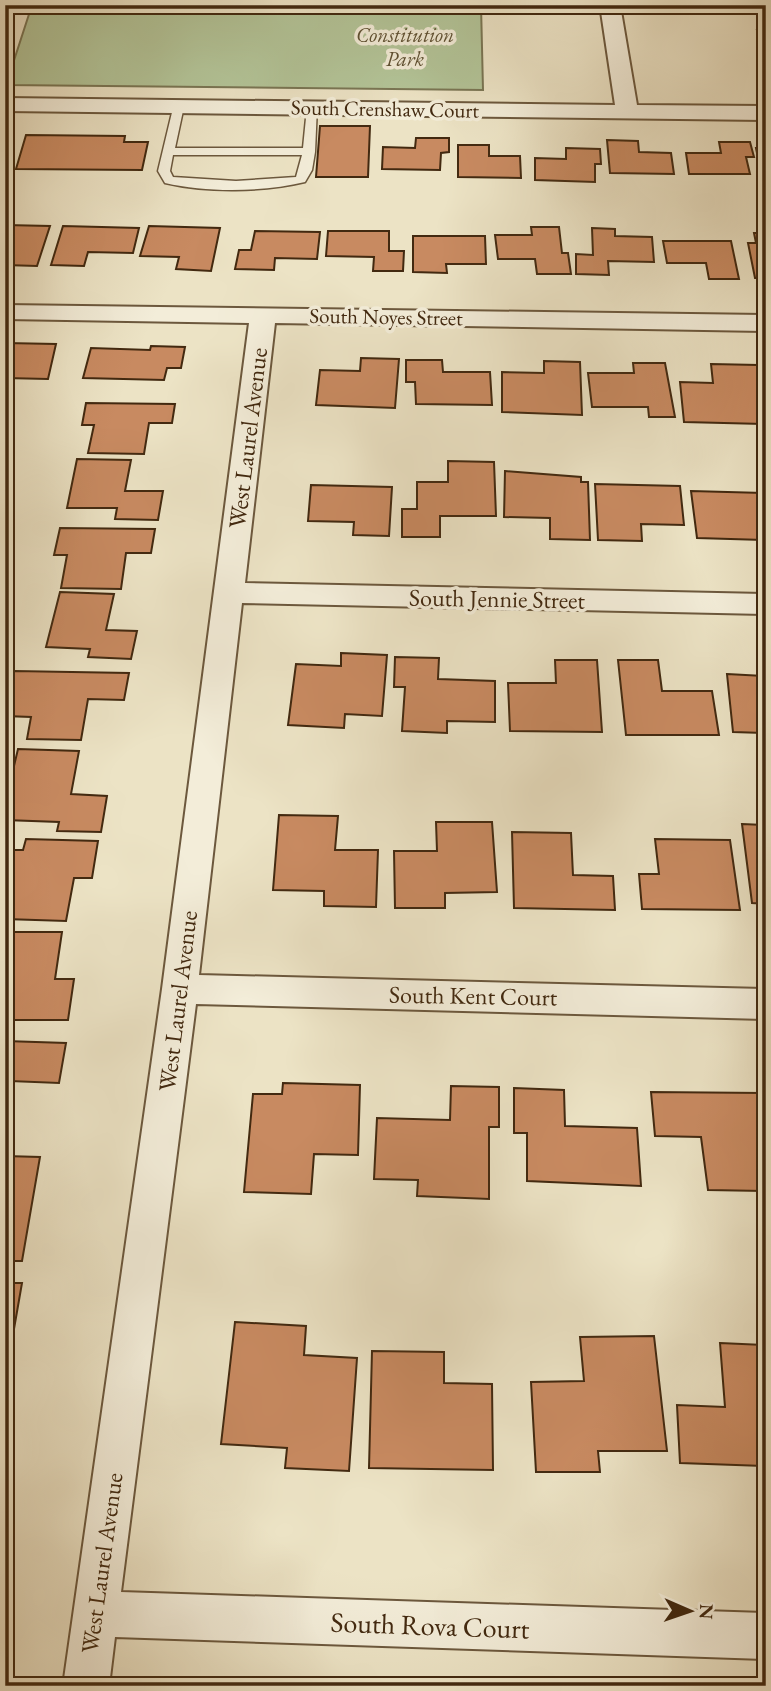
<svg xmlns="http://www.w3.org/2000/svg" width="771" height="1691" viewBox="0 0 771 1691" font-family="'EB Garamond',serif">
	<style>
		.green { fill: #b3c498; stroke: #7a7654; stroke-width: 2 }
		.building { fill: #c88a61; stroke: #422910; stroke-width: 2 }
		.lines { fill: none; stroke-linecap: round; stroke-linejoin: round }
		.service-casing { stroke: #6c583d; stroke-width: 3 }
		.minor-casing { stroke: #6c583d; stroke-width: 4 }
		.service { fill: #f3edd9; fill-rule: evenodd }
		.minor { fill: #f3edd9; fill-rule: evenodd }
		.labels { text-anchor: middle; stroke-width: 7; stroke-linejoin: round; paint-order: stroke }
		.far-park-label { font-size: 21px; font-style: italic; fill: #5e5032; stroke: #f3edd9 }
		.far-street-label { font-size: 21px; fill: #422910; stroke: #f3edd9 }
		.street-label { font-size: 24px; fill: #422910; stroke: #f3edd9 }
		.near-street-label { font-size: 28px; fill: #422910; stroke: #f3edd9 }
	</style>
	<rect width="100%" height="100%" fill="#ece3c5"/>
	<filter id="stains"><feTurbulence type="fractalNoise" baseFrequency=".00286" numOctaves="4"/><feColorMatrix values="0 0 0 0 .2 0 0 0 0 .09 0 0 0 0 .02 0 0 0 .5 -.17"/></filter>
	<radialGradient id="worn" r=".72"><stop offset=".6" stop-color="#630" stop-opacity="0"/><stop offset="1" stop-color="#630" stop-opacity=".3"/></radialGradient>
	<path class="green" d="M32,5H481L483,90L6,85Z"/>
	<path class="building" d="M759,11H766V46H761L757,30H764Z
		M320,126H370L368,177H316Z
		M26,135L125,136L124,142H148L142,170L16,169Z
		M416,138H449V152L441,153L440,170L382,169L383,147L415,148Z
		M607,140L638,141L639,152L671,153L674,174L610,173Z
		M719,142H750L754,157H746L750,174H689L686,153H721Z
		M458,145H489V156H520L521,178L458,177Z
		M566,148L600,149L601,164H595V182L535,180V158L566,159Z
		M756,148H766V164L759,163Z
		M5,225L50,226L37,266L5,265Z
		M63,226L139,228L133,253L88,252L84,266L51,265Z
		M149,226L220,228L211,271L176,269L179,257L140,256Z
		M531,227H559L562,253H568L571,274H537L535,259H498L495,235H532Z
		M592,228L615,229V236L652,237L654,262L608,261L609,275L576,274V254L593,255Z
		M255,231L320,232L317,259L275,258L274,270L235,269L239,250H251Z
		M328,231H389V251H404L403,271H373L374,257L326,256Z
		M754,233H766V278H755L748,243H756Z
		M413,236H485L486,264H446L447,273L413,272Z
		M663,241H731L739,279H709L706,263H667Z
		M5,343L56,344L48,379L5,378Z
		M151,346L185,347L181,368H167L164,380L83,378L91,348L150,350Z
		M361,358L399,359L395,408L316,405L320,370L360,371Z
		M406,360H442L443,372H490L492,405L416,404L415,382H406Z
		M544,361L580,362L582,415L502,412V372L544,373Z
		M633,363H665L675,417H649L648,407H592L588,373H634Z
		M711,364L758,365L766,424L684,422L680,382L713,383Z
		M5,400H13L5,434Z
		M86,403L175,404L172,423H149L144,454L88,453L94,425H82Z
		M77,459L131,460L125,491H163L158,520L115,519L117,508H67Z
		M448,461L494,462L496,516H440V537H402V509H417V482H448Z
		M505,471L581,477V482H588L590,540L550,539V518L504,517Z
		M595,484L680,486L684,525L641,524L642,541L598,540Z
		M311,485L392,487L389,536L353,535L354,522L308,521Z
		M691,491L766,493V540L697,538Z
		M60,528L155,529L151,553H126L121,589L61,588L67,555H54Z
		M60,592L114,594L106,630L137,631L131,659L88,657L90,649L46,647Z
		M341,653L387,655L382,716L345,714L344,728L288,725L296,664L341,666Z
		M395,657L439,658L438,679L495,681V722L447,721V733L402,731L405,687H394Z
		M555,660H597L602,732L510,731L508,683H556Z
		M618,660H658L662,691H712L719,735H626Z
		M14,671L129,673L124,700L88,699L81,740L27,739L31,717L5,716Z
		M727,674L766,676V733L733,732Z
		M18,749L79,751L71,794L107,796L101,832L57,831L59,822L5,820V804Z
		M279,815L338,816L335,850H378L376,907L324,906V891L273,890Z
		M436,822H492L497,892L445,893V908H395L394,851H437Z
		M742,824L766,825V904L752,903Z
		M512,832L571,833L573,875L613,876L615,910L514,908Z
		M26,839L98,841L92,878H74L66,921L5,919V850H23Z
		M655,839L730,840L740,910L642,909L639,874H659Z
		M5,932H62L55,979H74L68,1020H5Z
		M5,1041L66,1043L59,1083L10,1081L5,1104Z
		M283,1083L360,1085L358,1155L314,1154L311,1194L244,1192L253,1094H282Z
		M451,1086L499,1087V1127H489V1199L417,1196L418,1180L374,1179L377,1118L450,1120Z
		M514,1088L564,1090L565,1126L637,1128L641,1186L527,1181V1133H514Z
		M651,1092L764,1093L766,1191L708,1190L701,1137L655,1136Z
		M5,1156L40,1157L22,1261H5Z
		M5,1283H22L14,1329H5Z
		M235,1322L306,1326L304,1355L357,1358L349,1471L285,1468L287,1448L221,1444Z
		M654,1336L667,1451H598L600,1472H536L531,1382L584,1381L580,1337Z
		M720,1343L766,1345V1466L680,1463L677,1405L725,1407Z
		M372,1351L444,1352V1383L492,1384L493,1470L369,1468Z"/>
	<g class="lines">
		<g class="service-casing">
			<path id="service" d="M174,104L184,106L175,148H303L307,108L317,106L315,152L312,170L305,182C263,192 208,193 165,183L158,171ZM173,155H302L296,177L236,181L173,177L170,171Z"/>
		</g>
		<g class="minor-casing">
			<path id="minor" d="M600,5H620L637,105L766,106V120L5,111V98L615,105Z
				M5,305L766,315V331L275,323L245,583L766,594V614L242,603L199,975L766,989V1019L196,1004L121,1592L766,1613V1659L115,1637L109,1686H63L162,989L249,323L5,319Z"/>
		</g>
		<use href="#service" class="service"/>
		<use href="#minor" class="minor"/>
	</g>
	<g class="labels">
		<g class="far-park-label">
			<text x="405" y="42">Constitution<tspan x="405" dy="24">Park</tspan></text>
		</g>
		<g class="far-street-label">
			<text transform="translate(385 109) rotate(1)" y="7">South Crenshaw Court</text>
			<text transform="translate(386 317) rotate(1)" y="7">South Noyes Street</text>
		</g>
		<g class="street-label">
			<text transform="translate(248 438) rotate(-83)" y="8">West Laurel Avenue</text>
			<text transform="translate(497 599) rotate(1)" y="8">South Jennie Street</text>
			<text transform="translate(473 996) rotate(1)" y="8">South Kent Court</text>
			<text transform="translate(178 1001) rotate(-83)" y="8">West Laurel Avenue</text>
			<text transform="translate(102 1563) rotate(-82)" y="8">West Laurel Avenue</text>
		</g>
		<g class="near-street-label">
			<text transform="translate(430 1625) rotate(2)" y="10">South Rova Court</text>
		</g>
	</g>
	<rect width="771" height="1691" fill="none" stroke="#ece3c5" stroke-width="28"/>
	<rect x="7" y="7" width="757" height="1677" fill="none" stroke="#422910" stroke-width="3.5"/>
	<rect x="14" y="14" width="743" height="1663" fill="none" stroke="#422910" stroke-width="2"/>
	<g transform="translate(690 1611) rotate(92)" stroke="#f3edd9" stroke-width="5" paint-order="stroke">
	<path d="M0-5L12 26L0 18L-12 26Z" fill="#422910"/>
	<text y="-10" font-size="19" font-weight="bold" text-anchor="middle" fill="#422910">N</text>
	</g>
	<rect width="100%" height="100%" filter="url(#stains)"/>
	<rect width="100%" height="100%" fill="url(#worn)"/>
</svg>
